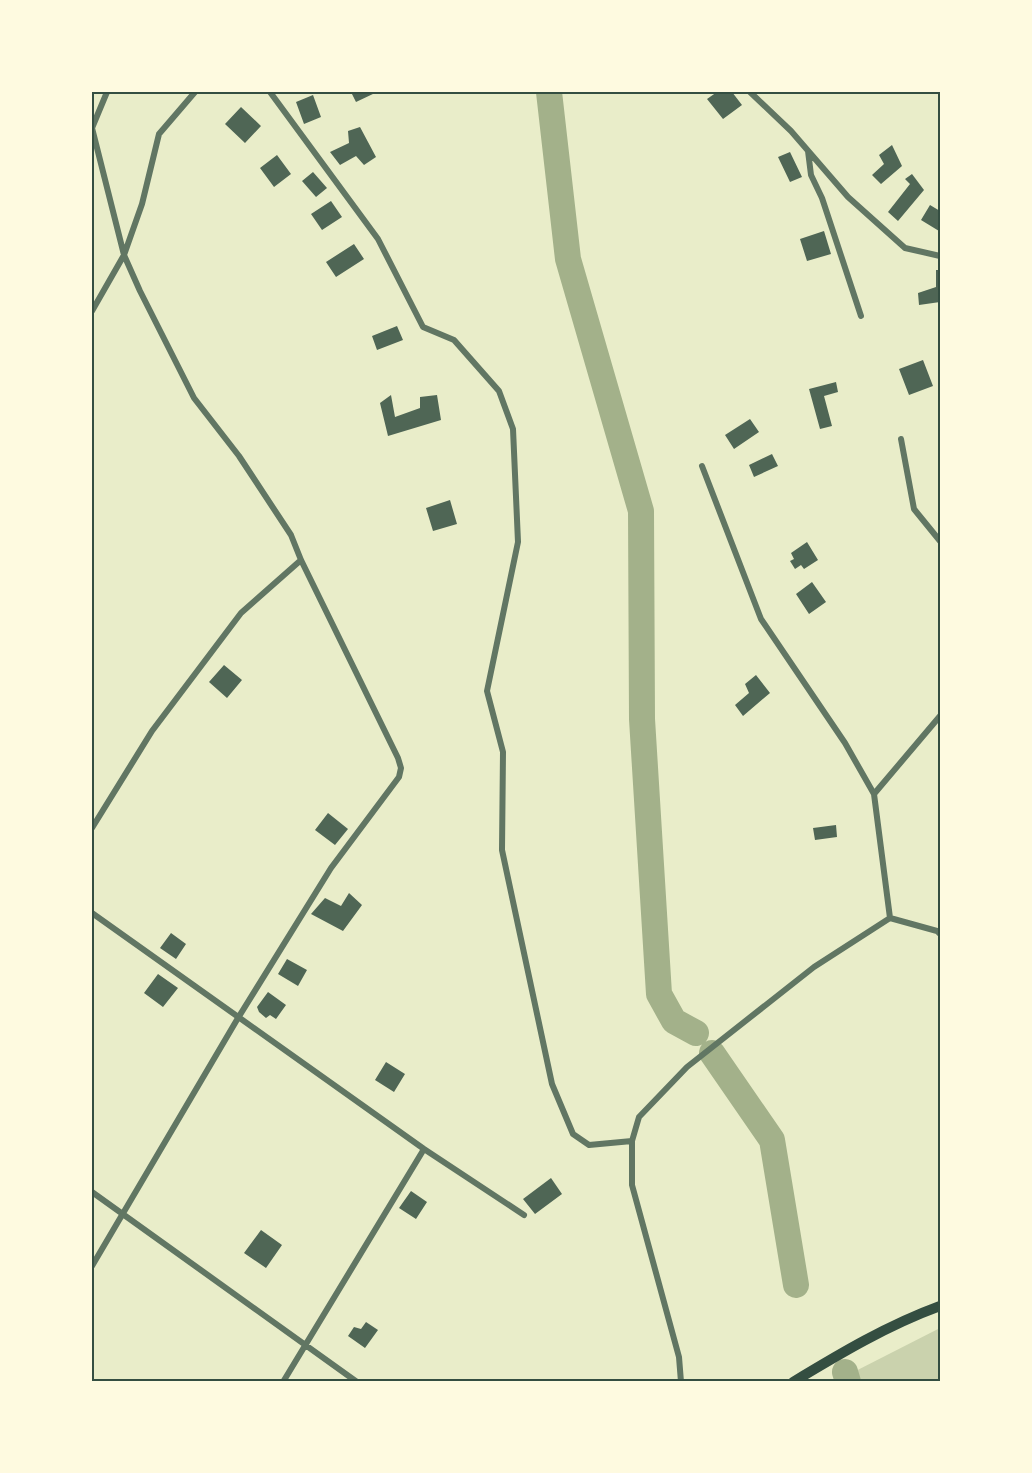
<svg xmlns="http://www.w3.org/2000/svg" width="1032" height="1473" viewBox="0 0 1032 1473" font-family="'Sofia Sans Condensed',sans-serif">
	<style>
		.green { fill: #cad2ad }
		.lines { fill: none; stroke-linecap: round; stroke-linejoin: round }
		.river { stroke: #a3b18a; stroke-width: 26 }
		.building { fill: #4f6655 }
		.minor { stroke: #617663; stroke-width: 6 }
		.primary { stroke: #344e41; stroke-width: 10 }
		.neatline { fill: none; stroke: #344e41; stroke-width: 2 }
	</style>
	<rect width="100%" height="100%" fill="#e9edc9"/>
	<path class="green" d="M940,1328V1381H836Z"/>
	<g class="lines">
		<path class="river" d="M549,92L568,259L641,511L642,719L659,994L674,1021L696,1033
			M712,1053L772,1140L796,1285
			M845,1372L848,1382"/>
	</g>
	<path class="building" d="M351,92H374L375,93L356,102Z
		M717,92H732L742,105L723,119L707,99Z
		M313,95L321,117L304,124L296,102Z
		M241,107L261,126L245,143L225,124Z
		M360,127L376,157L364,165L356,156L340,165L330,152L349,143L348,131Z
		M892,145L902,166L881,184L872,175L884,164L879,155Z
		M790,152L802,177L790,182L778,157Z
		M277,155L291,174L274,187L260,168Z
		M313,172L327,188L316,197L302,181Z
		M912,174L924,190L898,221L888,212L910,184L905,179Z
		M331,201L342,217L322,230L311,214Z
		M930,205L940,211L939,231L921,220Z
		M824,231L831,254L807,261L800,239Z
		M354,244L364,259L336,277L326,262Z
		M936,270H940V302L919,305L918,293L936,287Z
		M397,326L403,340L377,350L372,336Z
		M923,360L933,386L909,395L899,369Z
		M836,382L838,392L824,396L832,426L820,429L809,389Z
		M391,395L395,417L420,408V397L437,395L441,420L388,436L380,403Z
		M750,419L759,432L734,449L725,435Z
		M772,454L778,466L754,477L749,465Z
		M450,500L457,524L433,531L426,508Z
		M807,542L818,560L804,569L801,565L795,569L790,561L794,559L791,553Z
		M812,582L826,602L809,614L796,594Z
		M224,665L242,680L227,698L209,682Z
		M756,675L770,693L743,716L735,705L749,693L745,684Z
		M328,813L348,829L335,845L315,830Z
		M836,825L837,837L815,840L813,828Z
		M349,893L362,905L343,931L311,914L325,898L341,906Z
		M171,933L186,944L176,959L160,948Z
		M287,959L307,970L298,986L278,974Z
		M158,974L178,988L163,1007L144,993Z
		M268,992L286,1005L276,1019L270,1015L266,1018L259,1012L257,1007Z
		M386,1062L405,1074L394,1092L375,1080Z
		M551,1178L562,1194L535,1214L523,1199Z
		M411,1191L427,1202L416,1219L399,1208Z
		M261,1230L282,1245L266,1268L244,1253Z
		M366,1322L378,1330L365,1348L348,1336L354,1327L361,1329Z"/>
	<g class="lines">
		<path class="minor" d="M270,92L378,239L423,327L454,340L499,391L513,429L518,542L487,691L503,752L502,850L552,1084L573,1134L589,1145L632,1141
			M750,92L791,131L848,197L905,248L940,256
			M92,128L107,92
			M808,151L811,175L822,198L861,316
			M92,311L124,255L142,204L159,134L195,92
			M901,439L914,509L940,541
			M702,466L761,619L845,743L874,794L890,918L937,931L940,934
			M874,794L940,716
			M92,828L152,731L241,613L301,560
			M92,913L424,1149L524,1215
			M92,1192L357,1382
			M92,1266L238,1018L331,868L399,777L401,768L398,758L301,560L291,535L239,456L194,398L140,291L124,255L92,128
			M283,1382L424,1149
			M681,1382L679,1357L632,1185V1141L639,1117L687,1067L814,967L890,918"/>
		<path class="primary" d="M793,1382C841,1353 888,1325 940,1306"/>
	</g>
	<rect width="1032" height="1473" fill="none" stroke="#fefae0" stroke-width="186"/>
	<rect x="93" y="93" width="846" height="1287" class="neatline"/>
</svg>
